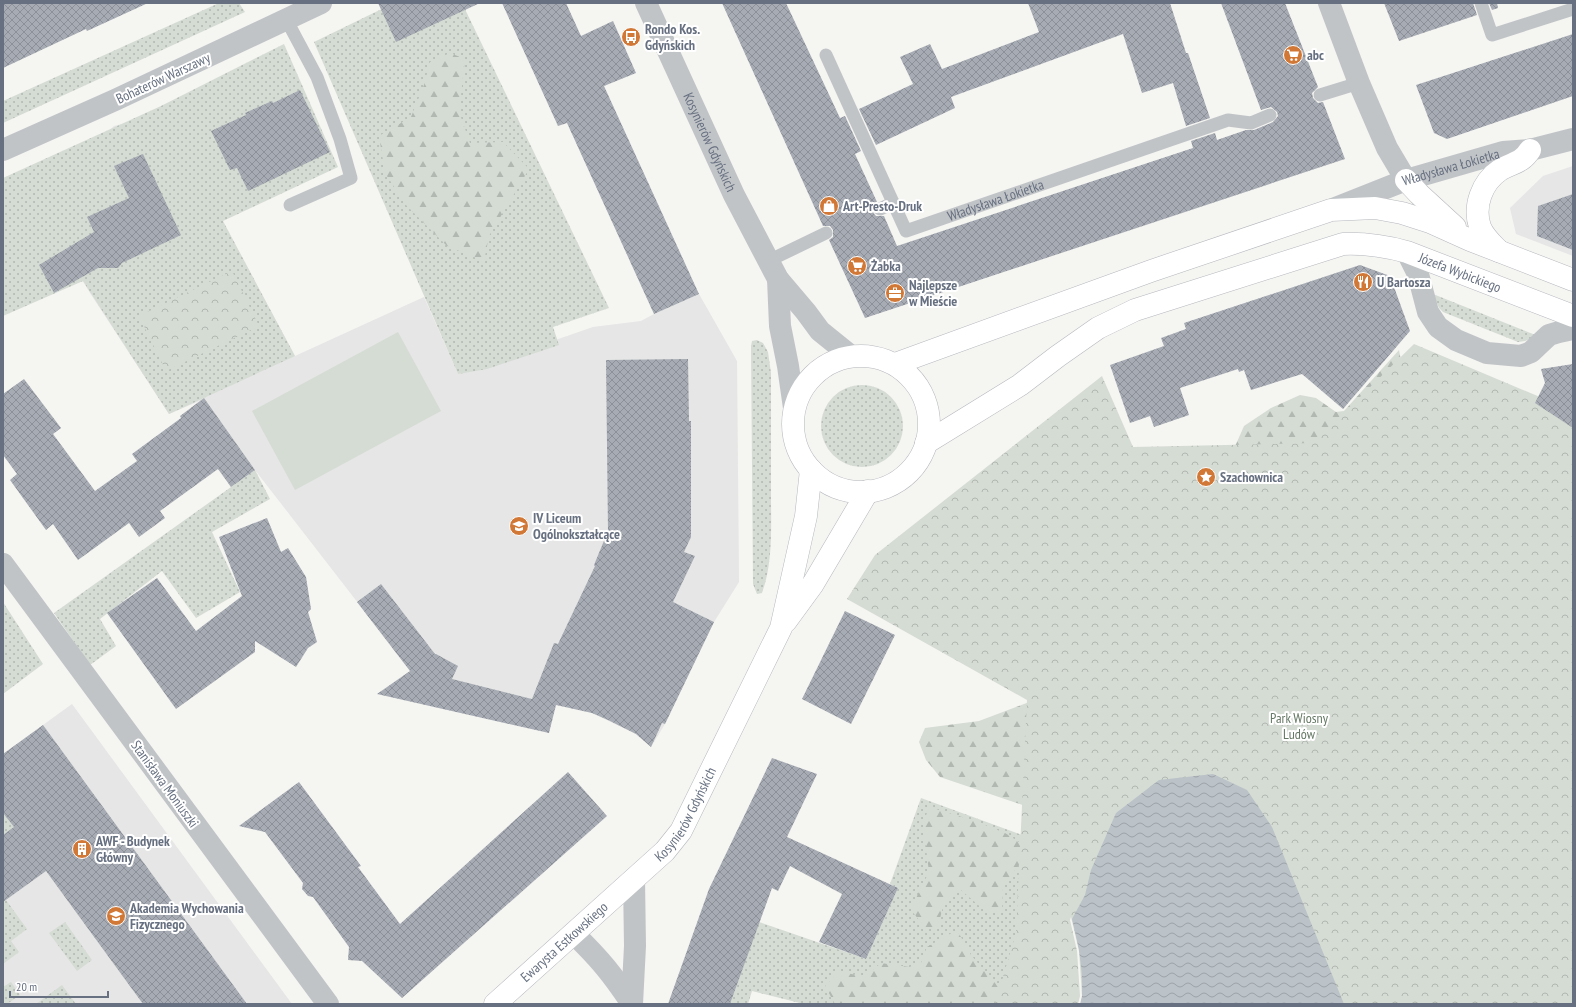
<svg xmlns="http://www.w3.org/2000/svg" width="1576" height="1007" viewBox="0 0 1576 1007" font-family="'PT Sans Narrow',sans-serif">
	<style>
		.built { fill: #e5e6e5 }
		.grass { fill: url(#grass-dots) }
		.forest { fill: url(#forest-firs) }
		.park { fill: url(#park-crowns) }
		.pitch { fill: #d5dcd4 }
		.water { fill: url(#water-waves) }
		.pier { fill: #f5f5f2 }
		.building { fill: url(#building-cross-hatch) }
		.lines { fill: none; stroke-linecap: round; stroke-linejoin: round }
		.secondary-casing { stroke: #b4b7bc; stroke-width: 23 }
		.service { stroke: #c1c4c7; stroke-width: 13 }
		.minor { stroke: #c1c4c7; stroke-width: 22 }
		.tertiary { stroke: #c1c4c7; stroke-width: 22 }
		.secondary { stroke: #fff; stroke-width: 22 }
		.labels { text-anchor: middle; stroke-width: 4; stroke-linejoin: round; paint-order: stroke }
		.poi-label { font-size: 14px; font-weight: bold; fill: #677080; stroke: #fff; text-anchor: start }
		.street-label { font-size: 14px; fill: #677080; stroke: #fff }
		.park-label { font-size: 14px; fill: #657865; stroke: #fff }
	</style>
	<defs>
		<pattern id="grass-dots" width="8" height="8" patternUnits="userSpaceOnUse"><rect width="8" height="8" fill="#d5dcd4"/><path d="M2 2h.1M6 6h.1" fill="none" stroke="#b1b7b1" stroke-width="1.8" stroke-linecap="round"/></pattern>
		<pattern id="forest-firs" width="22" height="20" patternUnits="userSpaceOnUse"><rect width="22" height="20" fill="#d5dcd4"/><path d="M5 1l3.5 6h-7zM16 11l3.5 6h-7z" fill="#b1b7b1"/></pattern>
		<pattern id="park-crowns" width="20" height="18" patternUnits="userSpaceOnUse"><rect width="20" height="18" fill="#d5dcd4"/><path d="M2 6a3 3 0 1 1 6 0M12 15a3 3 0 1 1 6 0" fill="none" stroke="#b1b7b1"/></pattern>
		<pattern id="water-waves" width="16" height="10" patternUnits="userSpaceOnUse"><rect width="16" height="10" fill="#bbc2c8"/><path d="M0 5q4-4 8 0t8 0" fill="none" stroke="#9ca2a8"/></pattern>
		<pattern id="building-cross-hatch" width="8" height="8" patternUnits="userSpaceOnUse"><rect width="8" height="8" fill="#a7acb4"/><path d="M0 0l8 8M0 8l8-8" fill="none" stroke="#8c9098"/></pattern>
	</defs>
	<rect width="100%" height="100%" fill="#f5f5f2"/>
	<path class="built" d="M122,124L197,174L295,356L424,297L458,374L593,327L641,321L654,314L699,294L737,361L739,582L714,622L665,724L651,747L636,734L592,713L410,670L255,470L204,399L169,414L90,293L35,201L114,126Z
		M1573,166V256L1516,234L1510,208L1543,176Z
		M72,704L292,1004H3V754Z"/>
	<path class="grass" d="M219,3H239L245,12L3,123V101Z
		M394,3H462L609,308L553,327L559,345L487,369L458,374L314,42Z
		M284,44L338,167L223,221L295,356L169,414L83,281L3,316V178L161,106Z
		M1433,294L1538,336L1525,341L1518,342L1443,312L1439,308Z
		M757,340L763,343L768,352L771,373C771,414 771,455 771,496C771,528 773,563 762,593L757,594L753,584L751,346L752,341Z
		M821 426a41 41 0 1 1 82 0a41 41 0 1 1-82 0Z
		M255,470L270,499L212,532L240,592L196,618L162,571L100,619L116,646L90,665L54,613Z
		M3,602L43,664L3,694Z
		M921,798L1047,844L1005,1004H804L752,991L748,1004H730L759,922L866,959L898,888L890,884Z
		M3,813L14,827L3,835Z
		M6,900L27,929L11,941L19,952L3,964V902Z
		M65,922L92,960L77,971L49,933Z
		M11,982L20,995L7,1004H3V987Z
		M62,985L76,1004H36Z"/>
	<path class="forest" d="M450,53L465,59L459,112L470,143L503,142L529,169L489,236L484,261L447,246L406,205L385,173L379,136L411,117L424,85L430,62Z
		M1399,350L1402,366L1237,579L1226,467L1244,426L1271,408L1300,395L1316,398L1336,412L1344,411Z
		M1056,692L1052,815L940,777L926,760L919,742L925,728L979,721Z
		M929,807L975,821L1005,833L1030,849L1003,887L1002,912L985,911L961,890L944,903L938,926L927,930L911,910L918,894L929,872L923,824Z
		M957,930L971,955L995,983L1003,995L1000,1004H835L825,986L839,971L864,977L881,963L909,967L921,963L927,947Z"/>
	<path class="park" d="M232,271L259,326L166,371L139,316Z
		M1414,344L1573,411V1004H995L1016,933L1027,700L847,599L875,555L1102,376L1133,447L1313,443Z"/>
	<path class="pitch" d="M398,332L441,411L295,490L252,411Z"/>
	<path class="water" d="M1213,774L1247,790L1272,827L1344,1004H1080C1086,979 1078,944 1072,919L1085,895L1091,870L1116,813L1159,780Z"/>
	<path class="pier" d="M1071,917L1079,951L1082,996L1080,1004H1078L1080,996L1077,951L1070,920Z"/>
	<path class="building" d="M3,3H148L87,31L86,29L3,68Z
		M378,3H480L396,42Z
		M502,3H566L581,36L613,21L636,73L604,86L699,294L654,314L567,123L558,126Z
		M722,3H786L840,118L845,116L861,151L855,154L877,202L873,205V212L876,216H884L897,246L1193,148L1191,141L1215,133L1217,140L1246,130H1254L1273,122L1278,116L1277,112L1271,107L1261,110L1221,3H1285L1318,87L1312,93L1313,98L1318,103L1323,102L1345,159L865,318L829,240L833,237V230L830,226H823Z
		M1028,3H1170L1186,53H1188L1210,118L1186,126L1173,83L1142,93L1123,34L951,97L955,108L876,145L859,109L913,84L900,57L930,44L942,69L1039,32Z
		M1384,3H1473L1477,15L1399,41Z
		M1489,3H1497L1498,8L1492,10Z
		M1573,34V96L1447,139L1434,133L1416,85Z
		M300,90L330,152L248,191L237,168L230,170L211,131L246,115L245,113L272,101L273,103Z
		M143,154L181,235L122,263L118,268H98L54,293L39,265L94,232L87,217L129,198L114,166Z
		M1573,194V250L1537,236L1538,206Z
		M1360,265L1390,276L1410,331L1343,409L1302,374L1251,390L1244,370L1239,372L1238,369L1180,388L1189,415L1154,427L1150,416L1130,423L1110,365L1164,346L1161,338L1186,329L1184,323Z
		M688,359L689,421H691V537L684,552L695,556L673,602L714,622L665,724L662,723L651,747L636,734L608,720L592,713L556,705L549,733L377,694L410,671L357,602L381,584L435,654H436L458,666L452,679L532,699L554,643L558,644L595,566L594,565L608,531L606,360Z
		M1573,364V428L1535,403L1545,383L1541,369Z
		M24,379L61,428L53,434L95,491L137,461L132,454L181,418L180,416L204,398L255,470L231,487L218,469L160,511L165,518L139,537L129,523L78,560L53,524L46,530L10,480L17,474L3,455V394Z
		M267,518L281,552L288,548L306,577L311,609L308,612L317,642L308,648L296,667L255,641V652L176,709L107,613L157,578L196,631L242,596L219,537Z
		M845,611L895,635L851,724L802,699Z
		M43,725L247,1004H143L46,871L3,902V835L14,827L3,813V754Z
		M772,758L817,774L787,837L898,888L866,959L819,942L842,894L790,866L778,891L772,888L730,1004H668L709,889Z
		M568,772L607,816L402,998L362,961L348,960L349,947L313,897L308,896L302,889L303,883L265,832L239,826L299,782L361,866L358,867L400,924Z"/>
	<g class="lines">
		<g class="secondary-casing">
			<g id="secondary">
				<path d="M1406,180L1419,194L1455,227"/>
				<path d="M1499,251C1492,244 1484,237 1480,227C1473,206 1482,182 1500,170C1513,162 1521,164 1530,150"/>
				<circle cx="861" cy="424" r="68"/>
				<path d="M895,364L1151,271L1331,210L1375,208L1402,213L1430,222L1470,240L1573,280"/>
				<path id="s4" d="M926,443L1020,385L1058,356L1098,328L1135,310L1343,244C1365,243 1385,246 1407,252L1573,316"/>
				<path d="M786,621L813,584L868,491"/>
				<path id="s5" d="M495,1004L665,851L681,831L781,628L806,516L811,470"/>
			</g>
		</g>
		<g class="service">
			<path d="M1481,3L1492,35L1573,9"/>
			<path d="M286,19L317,77L340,139L351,178L290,205"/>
			<path id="s1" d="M826,55L906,231L1228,120L1251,123L1270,115"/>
			<path d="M1320,95L1359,83"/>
			<path d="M880,209L893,203"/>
			<path d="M768,261L826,233"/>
		</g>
		<g class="minor">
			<path d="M1329,3L1359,83L1387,148L1406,180"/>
			<path d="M3,150L115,100L321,3"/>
			<path id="s2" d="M1333,209L1406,180L1503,152L1530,150L1573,139"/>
			<path d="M1407,252L1418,274L1428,312L1438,327L1456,340L1487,353L1521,356L1531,352L1549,335L1559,332L1573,329"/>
			<path d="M3,564L328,1004"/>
			<path d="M574,934C599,958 613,975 632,1004"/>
			<path d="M632,1004L635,946L634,879"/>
		</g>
		<g class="tertiary">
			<path id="s3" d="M646,3L734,195L778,279L806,312L820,331L851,356"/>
			<path d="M778,279L780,326L788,366L794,408"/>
		</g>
		<use href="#secondary" class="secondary"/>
	</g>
	<defs>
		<g id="bus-disc" transform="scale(1)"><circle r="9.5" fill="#d17837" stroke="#fff"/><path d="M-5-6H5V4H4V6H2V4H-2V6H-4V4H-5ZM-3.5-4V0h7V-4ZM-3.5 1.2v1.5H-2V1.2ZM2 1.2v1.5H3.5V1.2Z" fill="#fff"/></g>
		<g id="supermarket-disc" transform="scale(1)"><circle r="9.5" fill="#d17837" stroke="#fff"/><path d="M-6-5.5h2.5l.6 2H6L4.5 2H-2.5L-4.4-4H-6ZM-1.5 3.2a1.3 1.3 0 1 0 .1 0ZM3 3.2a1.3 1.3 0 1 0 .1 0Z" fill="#fff"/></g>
		<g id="shop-disc" transform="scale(1)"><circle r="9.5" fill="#d17837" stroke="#fff"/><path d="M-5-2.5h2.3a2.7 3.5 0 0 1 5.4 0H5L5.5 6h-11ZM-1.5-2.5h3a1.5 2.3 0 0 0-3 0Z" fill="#fff"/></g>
		<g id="restaurant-disc" transform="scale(1)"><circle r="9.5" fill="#d17837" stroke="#fff"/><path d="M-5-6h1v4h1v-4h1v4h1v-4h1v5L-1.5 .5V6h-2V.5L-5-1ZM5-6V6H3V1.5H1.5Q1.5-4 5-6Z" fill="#fff"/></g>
		<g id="office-disc" transform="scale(1)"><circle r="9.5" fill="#d17837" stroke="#fff"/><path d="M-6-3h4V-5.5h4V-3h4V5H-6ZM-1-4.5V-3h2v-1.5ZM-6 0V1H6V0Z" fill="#fff"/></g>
		<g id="sight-disc" transform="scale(1)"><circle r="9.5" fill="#d17837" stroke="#fff"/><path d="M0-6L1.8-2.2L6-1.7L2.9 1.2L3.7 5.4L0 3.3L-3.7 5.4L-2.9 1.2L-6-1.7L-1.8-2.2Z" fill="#fff"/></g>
		<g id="school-disc" transform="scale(1)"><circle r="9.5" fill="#d17837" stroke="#fff"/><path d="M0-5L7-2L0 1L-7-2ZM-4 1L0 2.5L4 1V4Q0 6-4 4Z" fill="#fff"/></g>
		<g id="building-disc" transform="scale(1)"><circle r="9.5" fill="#d17837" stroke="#fff"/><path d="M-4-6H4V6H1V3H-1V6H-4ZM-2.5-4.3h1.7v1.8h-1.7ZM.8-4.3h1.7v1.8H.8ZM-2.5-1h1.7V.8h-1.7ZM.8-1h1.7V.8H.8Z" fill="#fff"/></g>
		<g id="university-disc" transform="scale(1)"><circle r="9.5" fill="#d17837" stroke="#fff"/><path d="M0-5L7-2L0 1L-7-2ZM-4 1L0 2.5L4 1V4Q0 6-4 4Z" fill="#fff"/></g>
	</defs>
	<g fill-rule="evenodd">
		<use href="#bus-disc" x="631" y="37"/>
		<use href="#supermarket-disc" x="1293" y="55"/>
		<use href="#shop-disc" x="829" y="206"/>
		<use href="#supermarket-disc" x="857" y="266"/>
		<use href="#restaurant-disc" x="1363" y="282"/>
		<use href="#office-disc" x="895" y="293"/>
		<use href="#sight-disc" x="1206" y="477"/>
		<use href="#school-disc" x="519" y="526"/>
		<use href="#building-disc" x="82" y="849"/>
		<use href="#university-disc" x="116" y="916"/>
	</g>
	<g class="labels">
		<g class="poi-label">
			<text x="645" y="34">Rondo Kos.<tspan x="645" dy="16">Gdyńskich</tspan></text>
			<text x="1307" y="60">abc</text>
			<text x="843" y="211">Art-Presto-Druk</text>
			<text x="871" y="271">Żabka</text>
			<text x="1377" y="287">U Bartosza</text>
			<text x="909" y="290">Najlepsze<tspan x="909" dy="16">w Mieście</tspan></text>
			<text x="1220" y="482">Szachownica</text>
			<text x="533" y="523">IV Liceum<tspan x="533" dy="16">Ogólnokształcące</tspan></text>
			<text x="96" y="846">AWF - Budynek<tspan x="96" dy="16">Główny</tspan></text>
			<text x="130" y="913">Akademia Wychowania<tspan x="130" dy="16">Fizycznego</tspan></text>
		</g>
		<g class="street-label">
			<text transform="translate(163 78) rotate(-25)" y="5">Bohaterów Warszawy</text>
			<text dy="5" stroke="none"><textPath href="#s3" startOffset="153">Kosynierów Gdyńskich</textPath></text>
			<text dy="5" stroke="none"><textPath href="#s2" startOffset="125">Władysława Łokietka</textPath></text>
			<text dy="5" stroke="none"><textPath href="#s1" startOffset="288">Władysława Łokietka</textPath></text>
			<text dy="5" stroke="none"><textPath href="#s4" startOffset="588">Józefa Wybickiego</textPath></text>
			<text transform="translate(165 784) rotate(54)" y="5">Stanisława Moniuszki</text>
			<text dy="5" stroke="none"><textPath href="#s5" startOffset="271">Kosynierów Gdyńskich</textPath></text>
			<text dy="5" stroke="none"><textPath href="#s5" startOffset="93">Ewarysta Estkowskiego</textPath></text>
		</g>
		<g class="park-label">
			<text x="1299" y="723">Park Wiosny<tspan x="1299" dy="16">Ludów</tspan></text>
		</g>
	</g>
	<rect width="1576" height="1007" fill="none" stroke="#677080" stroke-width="8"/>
	<path d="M10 991v6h98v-6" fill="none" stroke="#677080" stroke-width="2"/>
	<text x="16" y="991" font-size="12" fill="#677080" stroke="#ffffff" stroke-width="3" paint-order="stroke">20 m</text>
</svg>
